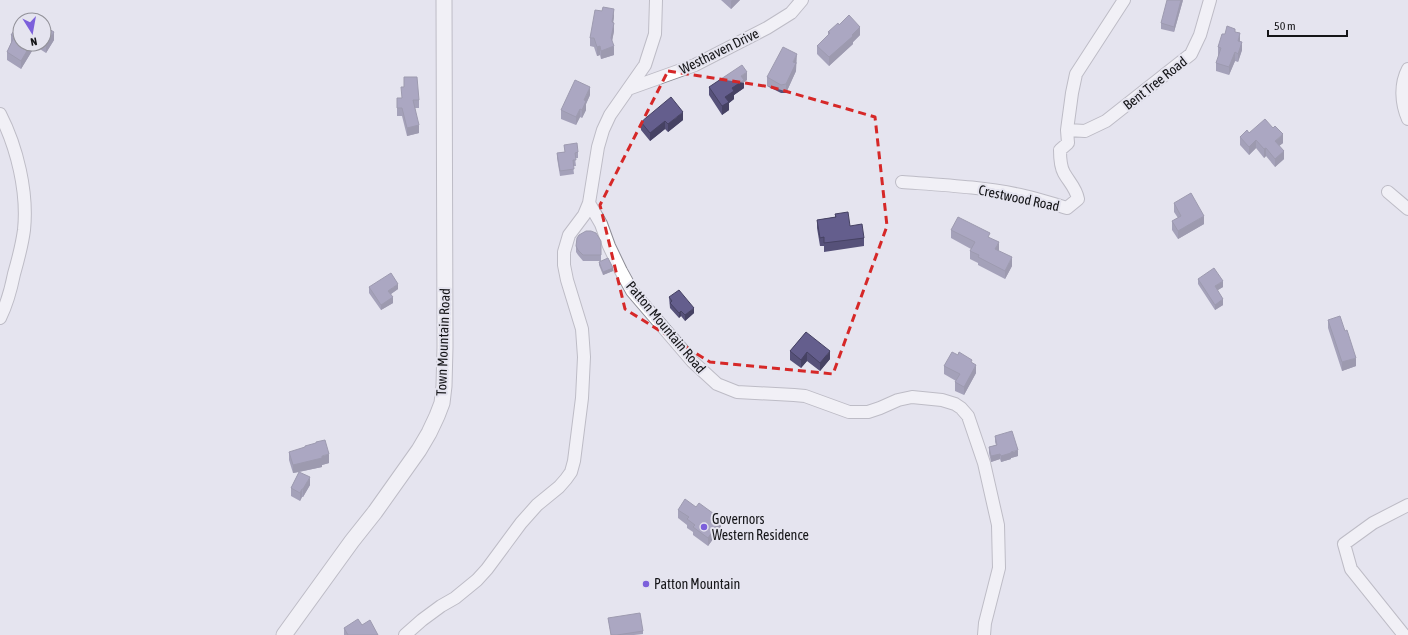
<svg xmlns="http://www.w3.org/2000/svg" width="1408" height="635" viewBox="0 0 1408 635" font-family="'Asap Condensed',sans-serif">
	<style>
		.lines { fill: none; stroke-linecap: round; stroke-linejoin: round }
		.minor-casing { stroke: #8d8c95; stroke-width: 14 }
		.major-casing { stroke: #8d8c95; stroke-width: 17 }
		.minor { stroke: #fff; stroke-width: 12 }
		.major { stroke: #fff; stroke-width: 15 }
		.wall { fill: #565179 }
		.shaded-wall { fill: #464263 }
		.building { fill: #645e8d; stroke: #464263 }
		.marked { fill: none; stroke: #d62828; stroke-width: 3; stroke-dasharray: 8 5; stroke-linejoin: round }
		.poi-dot { fill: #7c60db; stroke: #e5e4ef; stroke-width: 1.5 }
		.labels { text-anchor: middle; stroke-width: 4; stroke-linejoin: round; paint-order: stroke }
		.street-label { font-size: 14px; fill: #151518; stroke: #e5e4ef }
		.poi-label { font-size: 14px; fill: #151518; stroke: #e5e4ef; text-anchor: start }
	</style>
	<rect width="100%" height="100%" fill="#e5e4ef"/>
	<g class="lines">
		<g class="minor-casing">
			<path id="minor" d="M1408,69C1400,84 1401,103 1408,119
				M628,89L695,65L767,28L791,13L802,0
				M0,114C17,147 28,192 24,230C22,245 18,260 14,274C11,289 7,304 0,318
				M1067,130L1085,131L1106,121L1191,54L1200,35L1210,0
				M902,182C943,185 985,187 1025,196C1039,199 1053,204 1067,208L1078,199C1076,188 1069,182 1064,173C1060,166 1060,157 1060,150L1068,143L1067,130L1072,93L1076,74L1124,0
				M1388,192L1408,209
				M589,203L601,224L609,246L621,271L632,291L692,361L717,384L737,392L794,395L805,396L849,412H868L880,408L898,400L912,397L942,400L955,404L961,408L968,416L984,463L998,525L999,568L985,623L984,635
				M405,635L422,620L441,606L455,598L477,580L487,569L521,523L537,505L559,487L566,479L571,472L574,461L582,398L584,357L582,329L567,280L564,265V252L569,235L584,215L589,203L598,147L603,130L610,115L645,65L655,34L656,0
				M1404,635L1351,569L1344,544L1373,523L1408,505"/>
		</g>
		<g class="major-casing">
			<path id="major" d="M284,635L352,541L375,512L419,450L429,433L437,416L442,403L444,386L445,347L444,0"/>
		</g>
		<use href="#minor" class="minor"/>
		<use href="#major" class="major"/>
	</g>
	<path class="wall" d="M721,0H740L731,9Z
		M1183,0L1174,32L1161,29V23Z
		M614,17L613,22L614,31L612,41L614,55L601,59L600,55L597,56L594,47L590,46V38Z
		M18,25L20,44H44V26L54,40L46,53L35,46L21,69L7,60V52L11,43V35Z
		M839,25L860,35L853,42V44L829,66L817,54V46L828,35V32Z
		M1235,32L1240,41L1242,50L1238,62L1235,61L1229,75L1216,71V63L1219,56H1218V47L1225,34Z
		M797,62L796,64V71L786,93H781L767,86V77Z
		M747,80L744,82V88L734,95V99L729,103V110L722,115L709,95V87Z
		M590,95L586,104V110L582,118L580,117L576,125L561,119V110Z
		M397,98L419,100V108H415L419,133L407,136L402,116H397Z
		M683,120L668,132L665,129L650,141L641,130V122Z
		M1240,137L1283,143L1279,146L1284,159L1275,167L1266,156L1264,158L1256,148L1249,155L1240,145Z
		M564,145L578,152V158H575L576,166H573L574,174L560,176L557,158V153L565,152Z
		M1174,203L1204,224L1178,239L1172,230V221L1178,218L1174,212Z
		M835,214L864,238V246L824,252V246H820L817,228V220L835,217Z
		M951,230L990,238L998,251L1012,266L1005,279L978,265V263L970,259V251L971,249L951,238Z
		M601,241V261H583L578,255L576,252V246Z
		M599,262L613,271L603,275L599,265Z
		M1198,279L1223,287L1217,290L1223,305L1215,310L1198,284Z
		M369,287L398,289L391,294L393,303L381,310L369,293Z
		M669,297L694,313L685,321L681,316L679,318L670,308Z
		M1328,320L1356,366L1342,371L1328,328Z
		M806,332L830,359L820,371L807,361L801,368L790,360V351Z
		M972,363L976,373L964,395L955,391V382L956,381L944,374V366Z
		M995,436L1018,456L1011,458V459L1001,462L1000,459L991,462L989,453V447L996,445L995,442Z
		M289,452L329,463L322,465V467L299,472L310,485L303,497H302L300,501L291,496V488L299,472L293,473L289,460Z
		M678,510L721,528L708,546L693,535V532L687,528V525L678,518Z
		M608,618L643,631V634L634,635H611Z
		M362,625L378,635H344V628Z"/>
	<path class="shaded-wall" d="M732,0H740L731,9V1Z
		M1181,0H1183L1174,32V27Z
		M614,9V17L612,30V22Z
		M614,23V31L611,46V38Z
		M860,27V35L853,42V44L829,66V57Z
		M54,32V40L46,53V44Z
		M1240,33V42L1238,41Z
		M1242,42V50L1238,62V54Z
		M31,44H35V46L21,69V61Z
		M600,46V55L597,56V47Z
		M614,46V55L601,59V51Z
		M1235,52V61L1229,75V67Z
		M797,54L796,71L786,93V84L793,62Z
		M747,72V80L744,82V88L734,95V99L729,103V110L722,115V106L725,97L741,76Z
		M590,87V95L586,104V110L582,118V110L584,100Z
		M580,109V117L576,125V117Z
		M683,112V120L668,132V124Z
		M665,121V129L650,141V133Z
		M419,125V133L407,136V128Z
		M1283,134V143L1275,149V141Z
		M1256,140V148L1249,155V147Z
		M1266,148V156L1264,158V149Z
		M1284,151V159L1275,167V159Z
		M1204,216V224L1178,239V231Z
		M999,242V250L995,257V249Z
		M1012,257V266L1005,279V271Z
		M613,268V271L603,275V272Z
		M1223,281V287L1215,292V286Z
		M398,284V289L388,296V291Z
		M393,297V303L381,310V305Z
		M1223,299V305L1215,310V305Z
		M694,308V313L685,321V315Z
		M681,311V316L679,318V313Z
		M830,351V359L820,371V363Z
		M807,352V361L801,368V360Z
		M1356,358V366L1342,371V362Z
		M976,365V373L964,395V387Z
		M1018,450V456L1011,458V459L1001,462V456Z
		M329,454V463L322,465V467L293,473V465Z
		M1000,454V459L991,462V456Z
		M310,477V485L303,497V489Z
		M302,489V497L300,501V493Z
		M721,519V528L708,546V538Z"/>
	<path class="building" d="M1167,0H1181L1174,27L1161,23Z
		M603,7L614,9L612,22L614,23L611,38L614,46L601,51L600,46L597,47L594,38H590L595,10L602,11Z
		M30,15L37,20H27Z
		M849,15L860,27L852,35L853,36L829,57L817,46L830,33L828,32L838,23L839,25Z
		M18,25L20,27V44H31L21,61L7,52L14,37L11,35Z
		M44,26L54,32L46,44L44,43Z
		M1227,26L1235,29V32L1240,33L1238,41L1242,42L1238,54L1235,52L1229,67L1216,63L1221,48L1218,47L1222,34H1225Z
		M783,47L797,54L793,62L796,63L786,84L781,85L767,77Z
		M742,65L747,72L741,76L744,80L732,88L734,91L725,97L729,102L722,106L709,87Z
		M404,77H417L419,100H413L419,125L407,128L402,108H397V98H402L401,87H404Z
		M575,80L590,87L584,100L586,101L582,110L580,109L576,117L561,110Z
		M671,97L683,112L668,124L665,121L650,133L641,122Z
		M1265,119L1273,128L1275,126L1283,134L1275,141L1284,151L1275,159L1266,148L1264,149L1256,140L1249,147L1240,137L1247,130L1249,133Z
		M577,143L578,152L575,153L576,160H573L574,169L560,171L557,153L565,152L564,145Z
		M1191,193L1204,216L1178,231L1172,221L1181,216L1174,203Z
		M848,212L850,226L862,224L864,238L824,243V237L820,238L817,220L836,217L835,214Z
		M958,217L990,233L988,237L999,242L995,249L1012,257L1005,271L978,257L979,255L970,251L975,242L951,230Z
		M586,231H591L596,233L601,241V255H583L578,250L576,246L577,238L579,235Z
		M608,258L613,268L603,272L599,262Z
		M1214,268L1223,281L1215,286L1223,299L1215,305L1198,279Z
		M391,273L398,284L388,291L393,297L381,305L369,287Z
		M679,290L694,308L685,315L681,311L679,313L670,303L672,301L669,297Z
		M1340,316L1345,331L1347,330L1356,358L1342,362L1328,320Z
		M806,332L830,351L820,363L807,352L801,360L790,351Z
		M952,352L958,355L959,352L972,360L971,362L976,365L964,387L955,382L960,374L944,366Z
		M1012,431L1018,450L1011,452V453L1001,456L1000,454L991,456L989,447L997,445L995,436Z
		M325,440L329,454L322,456V458L293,465L289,452L305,447V446L316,443V442Z
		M299,472L310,477L303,489H302L300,493L291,488Z
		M685,499L696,507L699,503L721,519L708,538L693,527L695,525L687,519L689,517L678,510Z
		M640,613L643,631L617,635H611L608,618Z
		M358,619L362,625L370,620L378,635H348L344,628Z"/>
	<path d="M0 0H1408V635H0ZM668,71L771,87L875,117L887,226L833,374L710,362L625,309L600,205Z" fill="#e5e4ef" fill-opacity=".55" fill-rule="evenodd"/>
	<path class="marked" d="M668,71L771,87L875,117L887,226L833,374L710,362L625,309L600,205Z"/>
	<g class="poi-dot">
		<circle cx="704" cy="527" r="4"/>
		<circle cx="646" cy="584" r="4"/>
	</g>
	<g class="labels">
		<g class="street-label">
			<text transform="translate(719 51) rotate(-26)" y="5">Westhaven Drive</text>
			<text transform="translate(1155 83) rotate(-38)" y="5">Bent Tree Road</text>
			<text transform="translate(1019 198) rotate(12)" y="5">Crestwood Road</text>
			<text transform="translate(666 327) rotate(50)" y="5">Patton Mountain Road</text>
			<text transform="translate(443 342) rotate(-88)" y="5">Town Mountain Road</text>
		</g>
		<g class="poi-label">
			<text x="712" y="524">Governors<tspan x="712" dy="16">Western Residence</tspan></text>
			<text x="654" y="589">Patton Mountain</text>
		</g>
	</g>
	<g transform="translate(32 32) rotate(169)"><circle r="19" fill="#e5e4ef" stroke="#929199"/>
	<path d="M0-3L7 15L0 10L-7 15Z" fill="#7c60db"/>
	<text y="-6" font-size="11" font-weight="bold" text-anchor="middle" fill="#151518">N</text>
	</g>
	<path d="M1268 30v6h79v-6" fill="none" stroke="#151518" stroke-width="2"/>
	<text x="1274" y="30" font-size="12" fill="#151518" stroke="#e5e4ef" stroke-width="3" paint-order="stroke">50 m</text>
</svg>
